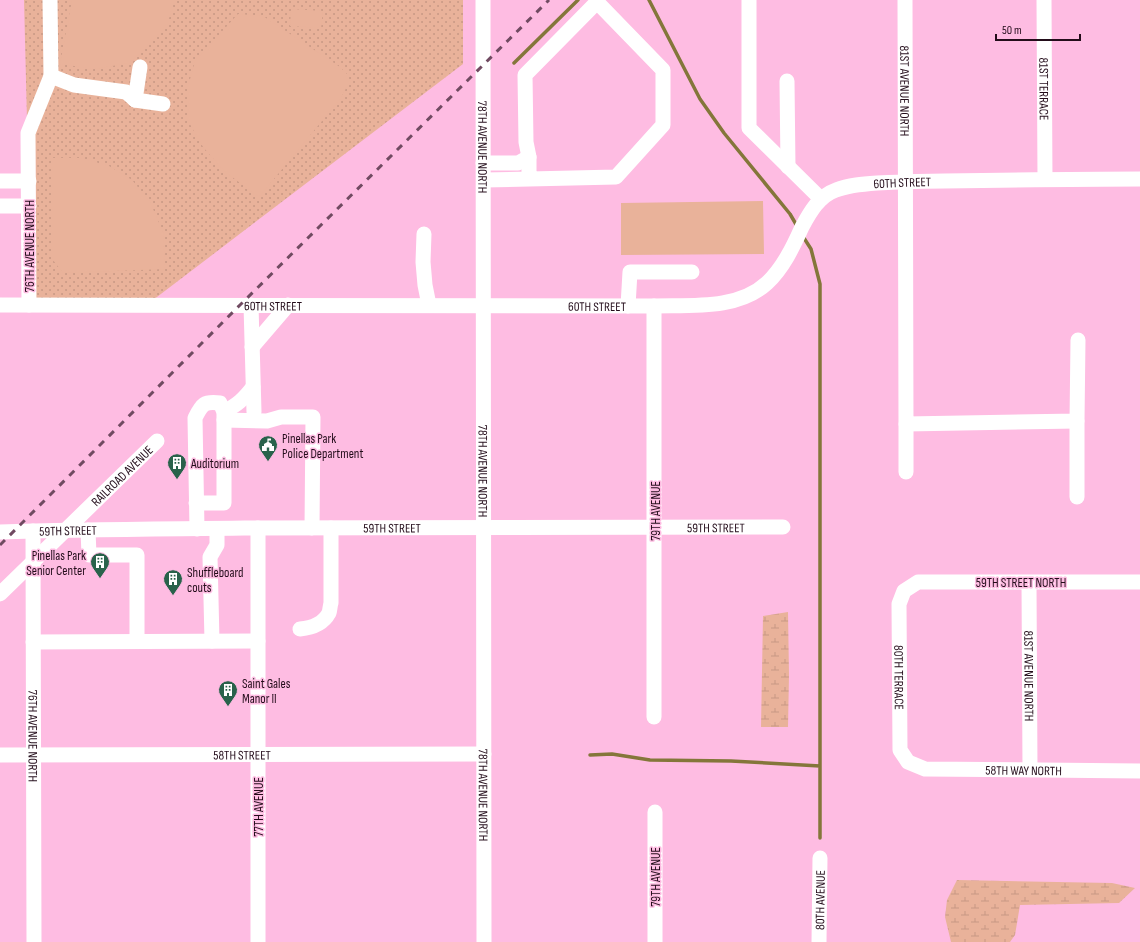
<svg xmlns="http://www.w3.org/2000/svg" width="1140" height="942" viewBox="0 0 1140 942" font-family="'Sofia Sans Condensed',sans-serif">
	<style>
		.wetland { fill: url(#wetland-marsh) }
		.park { fill: url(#park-dots) }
		.garden { fill: #e9b29a }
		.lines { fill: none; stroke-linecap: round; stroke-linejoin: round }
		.stream { stroke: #84763a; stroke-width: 3.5 }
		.minor { stroke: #fff; stroke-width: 15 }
		.rail { stroke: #704a61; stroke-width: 3; stroke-dasharray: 7 7; stroke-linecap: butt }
		.labels { text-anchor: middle; stroke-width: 3; stroke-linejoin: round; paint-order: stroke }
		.street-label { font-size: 13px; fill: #230c1a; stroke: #febce2 }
		.poi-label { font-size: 13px; fill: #230c1a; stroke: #febce2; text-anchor: start }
	</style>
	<defs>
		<pattern id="wetland-marsh" width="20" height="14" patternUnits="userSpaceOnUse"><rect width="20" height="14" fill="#e9b29a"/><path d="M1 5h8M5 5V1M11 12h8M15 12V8" fill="none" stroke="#c89884"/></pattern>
		<pattern id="park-dots" width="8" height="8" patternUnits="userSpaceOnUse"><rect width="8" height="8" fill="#e9b29a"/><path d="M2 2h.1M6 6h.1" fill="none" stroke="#c89884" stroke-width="1.8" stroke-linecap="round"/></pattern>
	</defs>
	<rect width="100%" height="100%" fill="#febce2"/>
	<path class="wetland" d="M788,612L789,675L788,727H761L763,616Z
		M957,880L1112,883L1135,888L1119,903L1020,905L1015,935L1010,942H951L945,917L947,900Z"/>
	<path class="park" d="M24,0H44V75L27,120Z
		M56,0H463V64L153,300L36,299L35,134Z"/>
	<path class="garden" d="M72,0H174L168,22L151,43L129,63L95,69L60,64Z
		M291,9L323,11L321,28L290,26Z
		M238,14L263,16L340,67L347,74V86L341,98L259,197L224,171L203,147L187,119V90L195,61Z
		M53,158H81L109,166L132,180L150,202L163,232L165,269L63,273L53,260Z
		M763,201L764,254L621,255V203Z"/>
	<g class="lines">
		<path class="stream" d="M649,0L700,99L724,133L790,214L797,226
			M514,63L578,0
			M802,235L811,249L820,284V838
			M590,755L612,754L650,760L731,761L820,766"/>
		<g class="minor">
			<path id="s1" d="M483,0L484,942"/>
			<path d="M749,0V128L821,199"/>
			<path id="s2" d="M905,0L906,424L1077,421L1078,340"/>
			<path id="s3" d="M1044,0L1045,179"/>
			<path d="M51,76L74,85L126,92L135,100L163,104"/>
			<path d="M787,81L788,167"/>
			<path d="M135,100L140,67"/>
			<path d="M483,163H518L529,157"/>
			<path d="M484,180L529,179V157L526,142L525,75L597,2L663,70V125L616,177L529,179"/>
			<path d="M0,181H29"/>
			<path d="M0,206H29"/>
			<path d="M424,234L423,262L425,285L429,305"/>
			<path id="s4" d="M0,305L654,306C691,305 738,310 767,283C783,268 793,247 802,227C810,212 819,196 836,190C849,185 863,184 877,183C899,182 921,181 944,181C1009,180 1075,179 1140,179"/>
			<path d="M29,305L28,133L51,76L50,0"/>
			<path d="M251,305L254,412"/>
			<path d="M628,306L630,272H692"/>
			<path d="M252,347L288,305"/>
			<path d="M224,412C238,404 243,400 253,387"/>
			<path d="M224,420L267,421L281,417H313L312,528"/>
			<path d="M1077,421V497"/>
			<path d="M906,472V424"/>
			<path d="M196,503H224V412L220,403C204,401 202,404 195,418L197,529"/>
			<path d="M258,528V942"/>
			<path d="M88,530L89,555H137V641"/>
			<path id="s5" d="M33,531L34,942"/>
			<path id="s6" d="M0,532C81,529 163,529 244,528C424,527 603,528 783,527"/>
			<path id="s7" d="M1140,582H918L904,591L899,604L900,750L908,762L925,769L1140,771"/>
			<path id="s8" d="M1029,583L1030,769"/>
			<path id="s9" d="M0,594L157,441"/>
			<path d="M300,629C311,628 323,624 329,613C330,610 330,606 331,603V528"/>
			<path d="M212,641L210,557L217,545V529"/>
			<path d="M33,642L258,641"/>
			<path d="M654,717V306"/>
			<path id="s10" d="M0,755L484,754"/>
			<path d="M655,812V942"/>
			<path id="s11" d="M819,942L820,858"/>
		</g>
		<path class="rail" d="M0,545L240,305L549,0"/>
	</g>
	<defs>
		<g id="civic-pin" transform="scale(1)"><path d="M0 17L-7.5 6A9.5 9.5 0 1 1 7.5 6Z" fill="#29624b" stroke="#febce2"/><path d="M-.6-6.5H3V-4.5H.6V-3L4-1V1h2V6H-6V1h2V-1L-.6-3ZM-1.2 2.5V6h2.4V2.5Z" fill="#fff"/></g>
		<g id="building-pin" transform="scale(1)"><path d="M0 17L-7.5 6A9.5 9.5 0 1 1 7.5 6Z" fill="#29624b" stroke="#febce2"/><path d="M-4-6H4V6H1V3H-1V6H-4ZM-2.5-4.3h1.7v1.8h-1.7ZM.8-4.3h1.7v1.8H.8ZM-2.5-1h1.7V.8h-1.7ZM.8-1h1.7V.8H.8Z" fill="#fff"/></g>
	</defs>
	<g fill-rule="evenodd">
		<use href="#civic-pin" x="268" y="445"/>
		<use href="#building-pin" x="177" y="463"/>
		<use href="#building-pin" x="100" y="562"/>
		<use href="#building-pin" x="173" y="579"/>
		<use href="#building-pin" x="228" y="690"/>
	</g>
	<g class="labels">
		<g class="street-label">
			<text dy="5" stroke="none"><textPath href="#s3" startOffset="89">81ST TERRACE</textPath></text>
			<text dy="5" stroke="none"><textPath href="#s2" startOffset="91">81ST AVENUE NORTH</textPath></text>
			<text dy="5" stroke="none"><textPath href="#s1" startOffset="147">78TH AVENUE NORTH</textPath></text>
			<text dy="5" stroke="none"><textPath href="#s4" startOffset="957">60TH STREET</textPath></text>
			<text transform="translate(29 246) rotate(-90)" y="5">76TH AVENUE NORTH</text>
			<text dy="5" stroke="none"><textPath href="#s4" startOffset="273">60TH STREET</textPath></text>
			<text dy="5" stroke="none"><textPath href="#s4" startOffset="597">60TH STREET</textPath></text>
			<text dy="5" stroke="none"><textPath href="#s1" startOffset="471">78TH AVENUE NORTH</textPath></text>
			<text dy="5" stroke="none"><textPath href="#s9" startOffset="170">RAILROAD AVENUE</textPath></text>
			<text transform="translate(655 511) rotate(-90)" y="5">79TH AVENUE</text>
			<text dy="5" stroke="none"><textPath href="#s6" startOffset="392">59TH STREET</textPath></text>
			<text dy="5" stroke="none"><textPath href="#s6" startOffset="716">59TH STREET</textPath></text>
			<text dy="5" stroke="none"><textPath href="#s6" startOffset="68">59TH STREET</textPath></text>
			<text x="1021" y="587">59TH STREET NORTH</text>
			<text dy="5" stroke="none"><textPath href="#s8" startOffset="93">81ST AVENUE NORTH</textPath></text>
			<text dy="5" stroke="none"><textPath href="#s7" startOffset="326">80TH TERRACE</textPath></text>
			<text dy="5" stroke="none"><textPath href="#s5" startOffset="205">76TH AVENUE NORTH</textPath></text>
			<text dy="5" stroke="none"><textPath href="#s10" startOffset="242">58TH STREET</textPath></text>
			<text dy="5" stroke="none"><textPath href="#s7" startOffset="530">58TH WAY NORTH</textPath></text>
			<text dy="5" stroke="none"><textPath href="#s1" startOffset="795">78TH AVENUE NORTH</textPath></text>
			<text transform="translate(258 807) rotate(-90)" y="5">77TH AVENUE</text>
			<text transform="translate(655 877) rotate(-90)" y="5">79TH AVENUE</text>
			<text dy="5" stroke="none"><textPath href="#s11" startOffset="42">80TH AVENUE</textPath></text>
		</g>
		<g class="poi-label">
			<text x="282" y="443">Pinellas Park<tspan x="282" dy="15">Police Department</tspan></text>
			<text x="191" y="468">Auditorium</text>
			<text x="86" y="560" text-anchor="end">Pinellas Park<tspan x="86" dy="15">Senior Center</tspan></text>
			<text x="187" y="577">Shuffleboard<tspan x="187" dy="15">couts</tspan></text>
			<text x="242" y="688">Saint Gales<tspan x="242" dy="15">Manor II</tspan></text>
		</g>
	</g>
	<path d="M996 34v6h84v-6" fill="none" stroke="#230c1a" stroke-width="2"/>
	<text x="1002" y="34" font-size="12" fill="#230c1a" stroke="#febce2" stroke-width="3" paint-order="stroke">50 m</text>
</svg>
